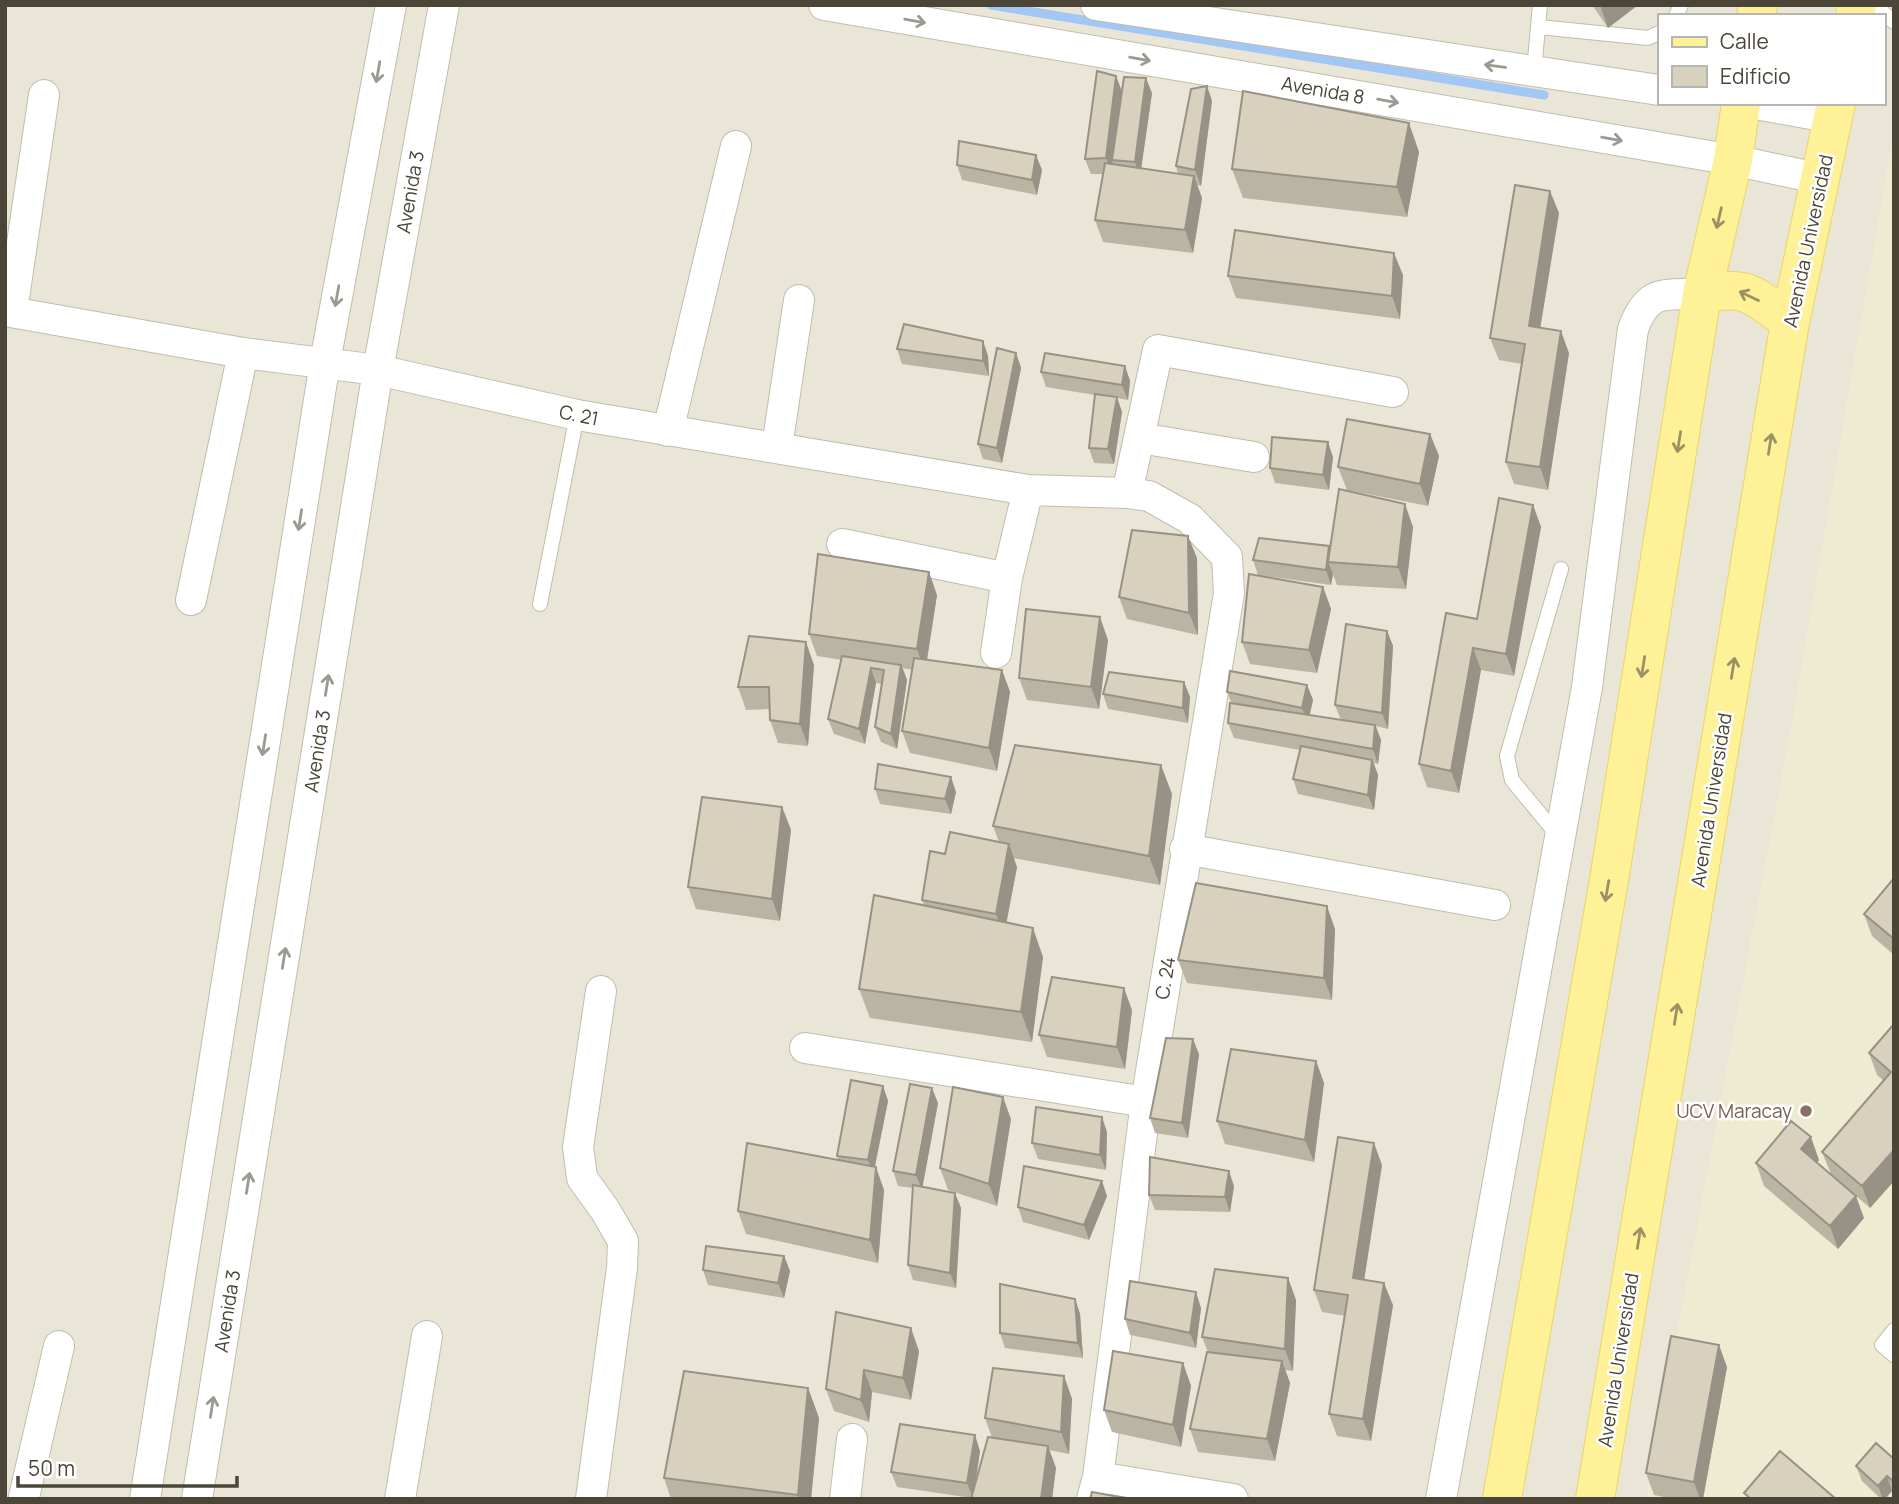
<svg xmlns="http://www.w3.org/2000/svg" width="1899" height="1504" viewBox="0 0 1899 1504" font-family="Manrope,sans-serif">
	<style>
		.residential { fill: #e9e6d7; fill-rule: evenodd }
		.education { fill: #efebd2 }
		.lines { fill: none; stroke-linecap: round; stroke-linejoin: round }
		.stream { stroke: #a3c7f4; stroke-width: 9 }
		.service-casing { stroke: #c1bdab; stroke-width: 16 }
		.minor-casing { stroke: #c1bdab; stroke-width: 32 }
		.primary-casing { stroke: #ead662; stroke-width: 40 }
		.service { stroke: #fff; stroke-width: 14 }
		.minor { stroke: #fff; stroke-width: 30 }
		.primary { stroke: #fff198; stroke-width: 38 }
		.wall { fill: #bab4a3 }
		.shaded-wall { fill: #979285 }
		.building { fill: #d8d1be; stroke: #979285; stroke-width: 2 }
		.oneway { stroke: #9b9991 }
		.oneway2 { stroke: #9b9263 }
		.education-dot { fill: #8d6e63; stroke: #fff; stroke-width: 2.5 }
		.labels { text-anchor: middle; stroke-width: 5; stroke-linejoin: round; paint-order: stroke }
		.street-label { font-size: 19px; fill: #4a4537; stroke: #fff }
		.education-label { font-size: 19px; fill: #785e54; stroke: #fff; text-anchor: end }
	</style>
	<rect width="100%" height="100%" fill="#f5f3e9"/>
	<path class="residential" d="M5,5H1894V1499H5ZM1659,16H1883V103H1659Z"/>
	<path class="education" d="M1894,130V1499H1646L1792,723Z"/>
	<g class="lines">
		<path class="stream" d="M991,5L1544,95"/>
		<g class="service-casing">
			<path id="service" d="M1874,5L1894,22
				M1676,16L1681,5
				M1539,27L1648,38L1659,33
				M1534,71L1540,5
				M540,604L577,415
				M1559,837L1512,780L1507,756L1561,569
				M1894,1330L1882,1345L1894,1355"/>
		</g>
		<g class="minor-casing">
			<path id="minor" d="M824,5L1733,160L1821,179
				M1096,5L1659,90
				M1750,103L1833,118
				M5,311L243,353L378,370L577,415L1028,490L1127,493L1149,496L1190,519L1227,557L1229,593L1146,1102L1098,1477L1092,1499
				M12,311L44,95
				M668,431L736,146
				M1140,438L1254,457
				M777,447L799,300
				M1127,493L1158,350L1393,392
				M842,544L1007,578
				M191,600L243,353
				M996,653L1007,578L1028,490
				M1185,849L1495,905
				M805,1048L1146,1102
				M1098,1477L1233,1499
				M24,1497L59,1346
				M145,1499L325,362L391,5
				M197,1499L378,370L444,5
				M400,1499L427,1336
				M591,1499L622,1268L623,1241L605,1210L582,1178L578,1147L601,991
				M845,1499L852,1439
				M1441,1499L1587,687L1633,329C1648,288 1664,295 1702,294"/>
		</g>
		<g class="primary-casing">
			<path id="primary" d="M1756,16L1758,5
				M1855,16L1857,5
				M1702,294C1749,284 1754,296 1790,322
				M1502,1499L1610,874L1702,294L1733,160L1741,103
				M1595,1499L1790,322L1836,103"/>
		</g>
		<use href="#service" class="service"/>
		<use href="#minor" class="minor"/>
		<use href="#primary" class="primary"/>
	</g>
	<path class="wall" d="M1592,5H1638L1608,28Z
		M1116,76L1122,91L1152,93L1141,168L1178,174L1176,166L1207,86L1212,101L1201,186L1197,185L1202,198L1193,253L1103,242L1095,220L1103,174H1091L1085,159Z
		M1419,152L1407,217L1243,198L1232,169Z
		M957,165L1042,170L1037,195L962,180Z
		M1559,213L1540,328L1569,353L1548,490L1514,484L1506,462L1522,364L1499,360L1490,338Z
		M1403,275L1400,319L1236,298L1228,276Z
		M983,341L988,356L989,376L902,364L897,349Z
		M1016,353L1021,368L1002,463L983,459L978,444Z
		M1125,366L1130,381L1128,400L1117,398L1122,412L1114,464L1094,463L1089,448L1095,395L1046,387L1041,372Z
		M1430,434L1439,456L1428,506L1347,490L1338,467Z
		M1333,457L1329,490L1275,483L1270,468Z
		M1533,505L1541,527L1514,676L1481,670L1459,793L1427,787L1419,764L1477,619Z
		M1413,527L1406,589L1337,585L1333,574L1331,585L1258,575L1253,560L1329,546L1330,549Z
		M1197,558L1198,635L1127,619L1119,597Z
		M1323,587L1331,609L1317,673L1250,664L1242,642Z
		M937,595L927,660L1002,670L1010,692L997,771L910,753L902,731L912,670L903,668L907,680L897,749L881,742L875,727L882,684L876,683L865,744L834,734L828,719L842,660L817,656L809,634Z
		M1387,631L1393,646L1388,729L1376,726L1381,740L1378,764L1374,763L1378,775L1374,810L1298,794L1293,779L1300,750L1234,738L1228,723L1232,704L1227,692L1307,685L1313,700L1309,715L1341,720L1335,705Z
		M1108,640L1099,709L1027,700L1019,678Z
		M814,665L808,746L778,743L770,720V709L746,710L738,687Z
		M1184,682L1190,697L1188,723L1108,709L1103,694Z
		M875,789L956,792L951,814L880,804Z
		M1172,794L1160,885L1013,858L1017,867L1006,923L1043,957L1032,1042L870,1018L859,989L924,905L922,900L945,854L999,842L993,826Z
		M782,807L791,830L780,921L696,909L688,887Z
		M1894,878V955L1872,936L1864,914Z
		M1335,929L1332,1000L1187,983L1178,960Z
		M1132,1010L1125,1069L1047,1057L1039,1035Z
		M1894,1024V1181L1870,1208L1831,1174L1822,1152L1884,1081L1877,1075L1869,1053Z
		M1199,1054L1188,1138L1155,1133L1150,1118Z
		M1316,1061L1324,1083L1314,1162L1225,1144L1217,1121Z
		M883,1086L888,1101L875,1167L884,1190L878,1263L746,1234L738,1211L838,1160L837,1156Z
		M938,1103L922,1187L955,1193L961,1208L956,1288L913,1280L908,1265L913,1188L898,1186L893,1171Z
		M1011,1119L997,1206L948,1190L940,1168Z
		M1107,1132L1106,1170L1038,1159L1032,1143Z
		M1819,1160L1817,1163L1864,1218L1838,1249L1764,1186L1756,1163Z
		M1382,1165L1364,1280L1393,1305L1371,1441L1337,1436L1329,1414L1345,1316L1322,1312L1314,1290Z
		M1234,1186L1230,1212L1155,1210L1149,1195Z
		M1107,1196L1089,1240L1023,1222L1018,1207Z
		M784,1256L790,1271L784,1298L708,1285L703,1270Z
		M1288,1278L1296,1300L1293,1371L1285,1370L1290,1383L1275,1461L1198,1452L1190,1429L1208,1352L1202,1337Z
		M1075,1299L1080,1314L1083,1358L1005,1348L1000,1333Z
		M1201,1308L1196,1348L1130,1335L1125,1319Z
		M836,1312L919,1351L911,1400L872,1392L869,1422L834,1411L826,1389Z
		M1183,1363L1191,1386L1181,1447L1112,1432L1104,1410Z
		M1727,1367L1703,1499H1673L1654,1495L1646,1473Z
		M1064,1376L1072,1399L1069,1454L1049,1450L1056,1468L1052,1499H971L972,1498L897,1487L891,1472L980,1451L975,1487L992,1438L985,1418Z
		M808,1388L819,1418L811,1499H671L664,1478Z
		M1894,1459V1493L1892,1491L1885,1499H1881L1862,1481L1856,1466Z"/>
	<path class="shaded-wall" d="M1600,5H1638L1608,28Z
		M1116,76L1122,92L1111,173L1106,158Z
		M1146,78L1152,93L1140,177L1135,162Z
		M1207,86L1212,101L1201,186L1195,170Z
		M1409,123L1419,152L1407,217L1397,187Z
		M1036,155L1042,170L1037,195L1032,180Z
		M1194,176L1202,198L1193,253L1185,230Z
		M1550,191L1559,213L1537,348L1529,326Z
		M1394,253L1403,275L1400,319L1392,296Z
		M1561,331L1569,353L1548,490L1540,467Z
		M983,341L988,356L989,376L983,361Z
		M1016,353L1021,368L1002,463L997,448Z
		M1125,366L1130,381L1128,400L1122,385Z
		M1117,397L1122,412L1114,464L1108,449Z
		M1430,434L1439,456L1428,506L1420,484Z
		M1328,442L1333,457L1329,490L1323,475Z
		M1405,504L1413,527L1406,589L1398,567Z
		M1533,505L1541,527L1514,676L1506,654Z
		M1188,536L1197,558L1198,635L1189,613Z
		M1329,546L1334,561L1328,562L1333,574L1331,585L1326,570Z
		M929,572L937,595L925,672L917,649Z
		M1323,587L1331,609L1317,673L1309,650Z
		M1100,617L1108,640L1099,709L1091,687Z
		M1387,631L1393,646L1388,729L1382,713Z
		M806,642L814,665L808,746L800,724Z
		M1473,648L1481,670L1459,793L1451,771Z
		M901,665L907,680L897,749L891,734Z
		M871,668L876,683L865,744L859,729Z
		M1002,670L1010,692L997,771L989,748Z
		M1184,682L1190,697L1188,723L1183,708Z
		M1307,685L1313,700L1308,723L1302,708Z
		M1375,725L1381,740L1378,764L1373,749Z
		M1372,760L1378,775L1374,810L1368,795Z
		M1161,765L1172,794L1160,885L1149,856Z
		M951,777L956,792L951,814L945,799Z
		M782,807L791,830L780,921L772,899Z
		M1009,844L1017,867L1004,936L996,914Z
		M1327,906L1335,929L1332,1000L1324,978Z
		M1033,928L1043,957L1032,1042L1021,1012Z
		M1124,988L1132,1010L1125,1069L1117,1047Z
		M1193,1039L1199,1054L1188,1138L1182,1123Z
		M1316,1061L1324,1083L1314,1162L1305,1140Z
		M883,1086L888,1101L873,1175L868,1160Z
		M932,1088L938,1103L922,1190L916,1175Z
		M1003,1097L1011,1119L997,1206L989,1184Z
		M1102,1117L1107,1132L1106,1170L1100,1155Z
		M1811,1137L1819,1160L1809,1172L1801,1149Z
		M1374,1143L1382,1165L1361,1300L1353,1278Z
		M1894,1150V1181L1870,1208L1862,1186Z
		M876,1167L884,1190L878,1263L870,1240Z
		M1229,1171L1234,1186L1230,1212L1225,1197Z
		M1102,1181L1107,1196L1089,1240L1084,1225Z
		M955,1193L961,1208L956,1288L950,1273Z
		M1856,1196L1864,1218L1838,1249L1830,1226Z
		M784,1256L790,1271L784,1298L778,1283Z
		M1288,1278L1296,1300L1293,1371L1285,1349Z
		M1384,1283L1393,1305L1371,1441L1363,1419Z
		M1196,1292L1201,1308L1196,1348L1190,1333Z
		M1075,1299L1080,1314L1083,1358L1078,1343Z
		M911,1328L919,1351L911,1400L903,1378Z
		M1719,1345L1727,1367L1703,1499H1700L1694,1482Z
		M1282,1361L1290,1383L1275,1461L1267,1439Z
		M1183,1363L1191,1386L1181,1447L1173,1425Z
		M864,1370L872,1392L869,1422L861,1400Z
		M1064,1376L1072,1399L1069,1454L1061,1432Z
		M808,1388L819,1418L811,1499H799L798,1495Z
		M975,1435L980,1451L973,1498L967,1483Z
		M1048,1446L1056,1468L1052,1499H1041Z
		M1887,1476L1892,1491L1885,1499H1883L1878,1486Z"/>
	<path class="building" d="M1097,71L1116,76L1106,158L1085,159Z
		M1124,77L1146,78L1135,162L1112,160Z
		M1207,86L1195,170L1176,166L1191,89Z
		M1243,91L1409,123L1397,187L1232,169Z
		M959,141L1036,155L1032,180L957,165Z
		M1105,163L1194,176L1185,230L1095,220Z
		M1515,185L1550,191L1529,326L1561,331L1540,467L1506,462L1525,344L1490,338Z
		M1235,230L1394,253L1392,296L1228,276Z
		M904,324L983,341V361L897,349Z
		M997,348L1016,353L997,448L978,444Z
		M1045,353L1125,366L1122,385L1041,372Z
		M1095,394L1117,397L1108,449L1089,448Z
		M1347,419L1430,434L1420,484L1338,467Z
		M1272,437L1328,442L1323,475L1270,468Z
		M1339,489L1405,504L1398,567L1328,562Z
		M1499,498L1533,505L1506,654L1473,648L1451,771L1419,764L1446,613L1477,619Z
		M1132,530L1188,536L1189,613L1119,597Z
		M1259,538L1329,546L1326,570L1253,560Z
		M818,554L929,572L917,649L809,634Z
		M1249,574L1323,587L1309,650L1242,642Z
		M1026,609L1100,617L1091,687L1019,678Z
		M1346,624L1387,631L1382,713L1335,705Z
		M749,636L806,642L800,724L770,720L769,687H738Z
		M842,656L901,665L891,734L875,727L884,670L871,668L859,729L828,719Z
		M914,658L1002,670L989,748L902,731Z
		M1230,671L1307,685L1302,708L1227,692Z
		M1109,672L1184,682L1183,708L1103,694Z
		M1230,703L1375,725L1373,749L1228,723Z
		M1015,745L1161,765L1149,856L993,826Z
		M1301,746L1372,760L1368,795L1293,779Z
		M878,764L951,777L945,799L875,789Z
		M702,797L782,807L772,899L688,887Z
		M950,832L1009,844L996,914L922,900L930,851L945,854Z
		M1894,878V939L1864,914Z
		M1196,883L1327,906L1324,978L1178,960Z
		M874,895L1033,928L1021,1012L859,989Z
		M1052,977L1124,988L1117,1047L1039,1035Z
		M1894,1024V1150L1862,1186L1822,1152L1891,1072L1869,1053Z
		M1166,1038L1193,1039L1182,1123L1150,1118Z
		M1231,1049L1316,1061L1305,1140L1217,1121Z
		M851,1080L883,1086L868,1160L837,1156Z
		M910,1084L932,1088L916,1175L893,1171Z
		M953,1087L1003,1097L989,1184L940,1168Z
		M1036,1107L1102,1117L1100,1155L1032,1143Z
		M1791,1121L1811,1137L1801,1149L1856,1196L1830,1226L1756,1163Z
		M1338,1137L1374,1143L1353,1278L1384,1283L1363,1419L1329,1414L1348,1295L1314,1290Z
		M747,1143L876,1167L870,1240L738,1211Z
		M1150,1157L1229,1171L1225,1197L1149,1195Z
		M1024,1166L1102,1181L1084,1225L1018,1207Z
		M913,1185L955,1193L950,1273L908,1265Z
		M706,1246L784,1256L778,1283L703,1270Z
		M1215,1269L1288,1278L1285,1349L1202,1337Z
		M1130,1281L1196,1292L1190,1333L1125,1319Z
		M1000,1284L1075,1299L1078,1343L1000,1333Z
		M836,1312L911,1328L903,1378L864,1370L861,1400L826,1389Z
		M1671,1336L1719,1345L1694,1482L1646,1473Z
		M1113,1351L1183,1363L1173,1425L1104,1410Z
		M1207,1352L1282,1361L1267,1439L1190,1429Z
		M993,1368L1064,1376L1061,1432L985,1418Z
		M684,1371L808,1388L798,1495L664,1478Z
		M900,1424L975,1435L967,1483L891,1472Z
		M988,1437L1048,1446L1041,1499H971Z
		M1876,1443L1894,1459V1482L1887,1476L1878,1486L1856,1466Z
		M1780,1451L1836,1499H1751L1744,1493Z
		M1092,1492L1131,1499H1090Z"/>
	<defs><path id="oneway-shaft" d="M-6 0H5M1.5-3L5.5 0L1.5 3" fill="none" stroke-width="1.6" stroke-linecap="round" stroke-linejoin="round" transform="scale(1.75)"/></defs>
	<g class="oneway">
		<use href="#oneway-shaft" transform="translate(915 21) rotate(10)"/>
		<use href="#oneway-shaft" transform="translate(1140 59) rotate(10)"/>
		<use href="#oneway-shaft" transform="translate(1495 66) rotate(-172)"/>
		<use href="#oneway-shaft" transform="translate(378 72) rotate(100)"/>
		<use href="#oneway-shaft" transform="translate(1388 101) rotate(10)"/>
		<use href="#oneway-shaft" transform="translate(1612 139) rotate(10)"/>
		<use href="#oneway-shaft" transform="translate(337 296) rotate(100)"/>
		<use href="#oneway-shaft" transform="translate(300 520) rotate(99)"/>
		<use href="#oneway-shaft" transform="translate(327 685) rotate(-81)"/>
		<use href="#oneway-shaft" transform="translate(264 745) rotate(99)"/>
		<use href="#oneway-shaft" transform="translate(284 958) rotate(-81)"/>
		<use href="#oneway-shaft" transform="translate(248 1183) rotate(-81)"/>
		<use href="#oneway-shaft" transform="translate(212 1407) rotate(-81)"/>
	</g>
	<g class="oneway2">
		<use href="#oneway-shaft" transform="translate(1719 218) rotate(103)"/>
		<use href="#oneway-shaft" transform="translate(1749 296) rotate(-155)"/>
		<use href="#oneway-shaft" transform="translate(1679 442) rotate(99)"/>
		<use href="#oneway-shaft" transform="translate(1770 444) rotate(-81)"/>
		<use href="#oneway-shaft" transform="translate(1643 667) rotate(99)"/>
		<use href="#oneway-shaft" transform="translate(1733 668) rotate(-81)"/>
		<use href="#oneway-shaft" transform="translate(1607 891) rotate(100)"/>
		<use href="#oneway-shaft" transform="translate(1676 1014) rotate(-81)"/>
		<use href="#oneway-shaft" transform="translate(1639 1238) rotate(-81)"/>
	</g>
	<circle class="education-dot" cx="1806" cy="1111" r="7"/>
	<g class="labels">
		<g class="street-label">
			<text transform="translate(1323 90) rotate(10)" y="7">Avenida 8</text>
			<text transform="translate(410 192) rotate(-80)" y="7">Avenida 3</text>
			<text transform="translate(1808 241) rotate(-78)" y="7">Avenida Universidad</text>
			<text transform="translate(579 415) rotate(11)" y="7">C. 21</text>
			<text transform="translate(317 751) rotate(-81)" y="7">Avenida 3</text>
			<text transform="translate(1711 800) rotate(-81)" y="7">Avenida Universidad</text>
			<text transform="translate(1165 978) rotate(-81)" y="7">C. 24</text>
			<text transform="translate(227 1311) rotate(-81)" y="7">Avenida 3</text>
			<text transform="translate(1618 1360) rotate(-81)" y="7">Avenida Universidad</text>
		</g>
		<g class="education-label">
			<text x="1792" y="1118">UCV Maracay</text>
		</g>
	</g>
	<rect width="1899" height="1504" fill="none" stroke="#4a4537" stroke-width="14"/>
	<rect x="1658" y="14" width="228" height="91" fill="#ffffff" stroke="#b7b5af" stroke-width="2"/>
	<rect x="1672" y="37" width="35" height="10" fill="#fff198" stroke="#b7b5af" stroke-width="2"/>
	<text x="1720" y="49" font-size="21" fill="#4a4537">Calle</text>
	<rect x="1672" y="66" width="35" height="21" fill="#d8d1be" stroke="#b7b5af" stroke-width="2"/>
	<text x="1720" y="84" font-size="21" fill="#4a4537">Edificio</text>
	<path d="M18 1476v10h219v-10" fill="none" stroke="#4a4537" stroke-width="3.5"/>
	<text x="28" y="1476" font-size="21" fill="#4a4537" stroke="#ffffff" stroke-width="5" paint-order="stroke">50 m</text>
</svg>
